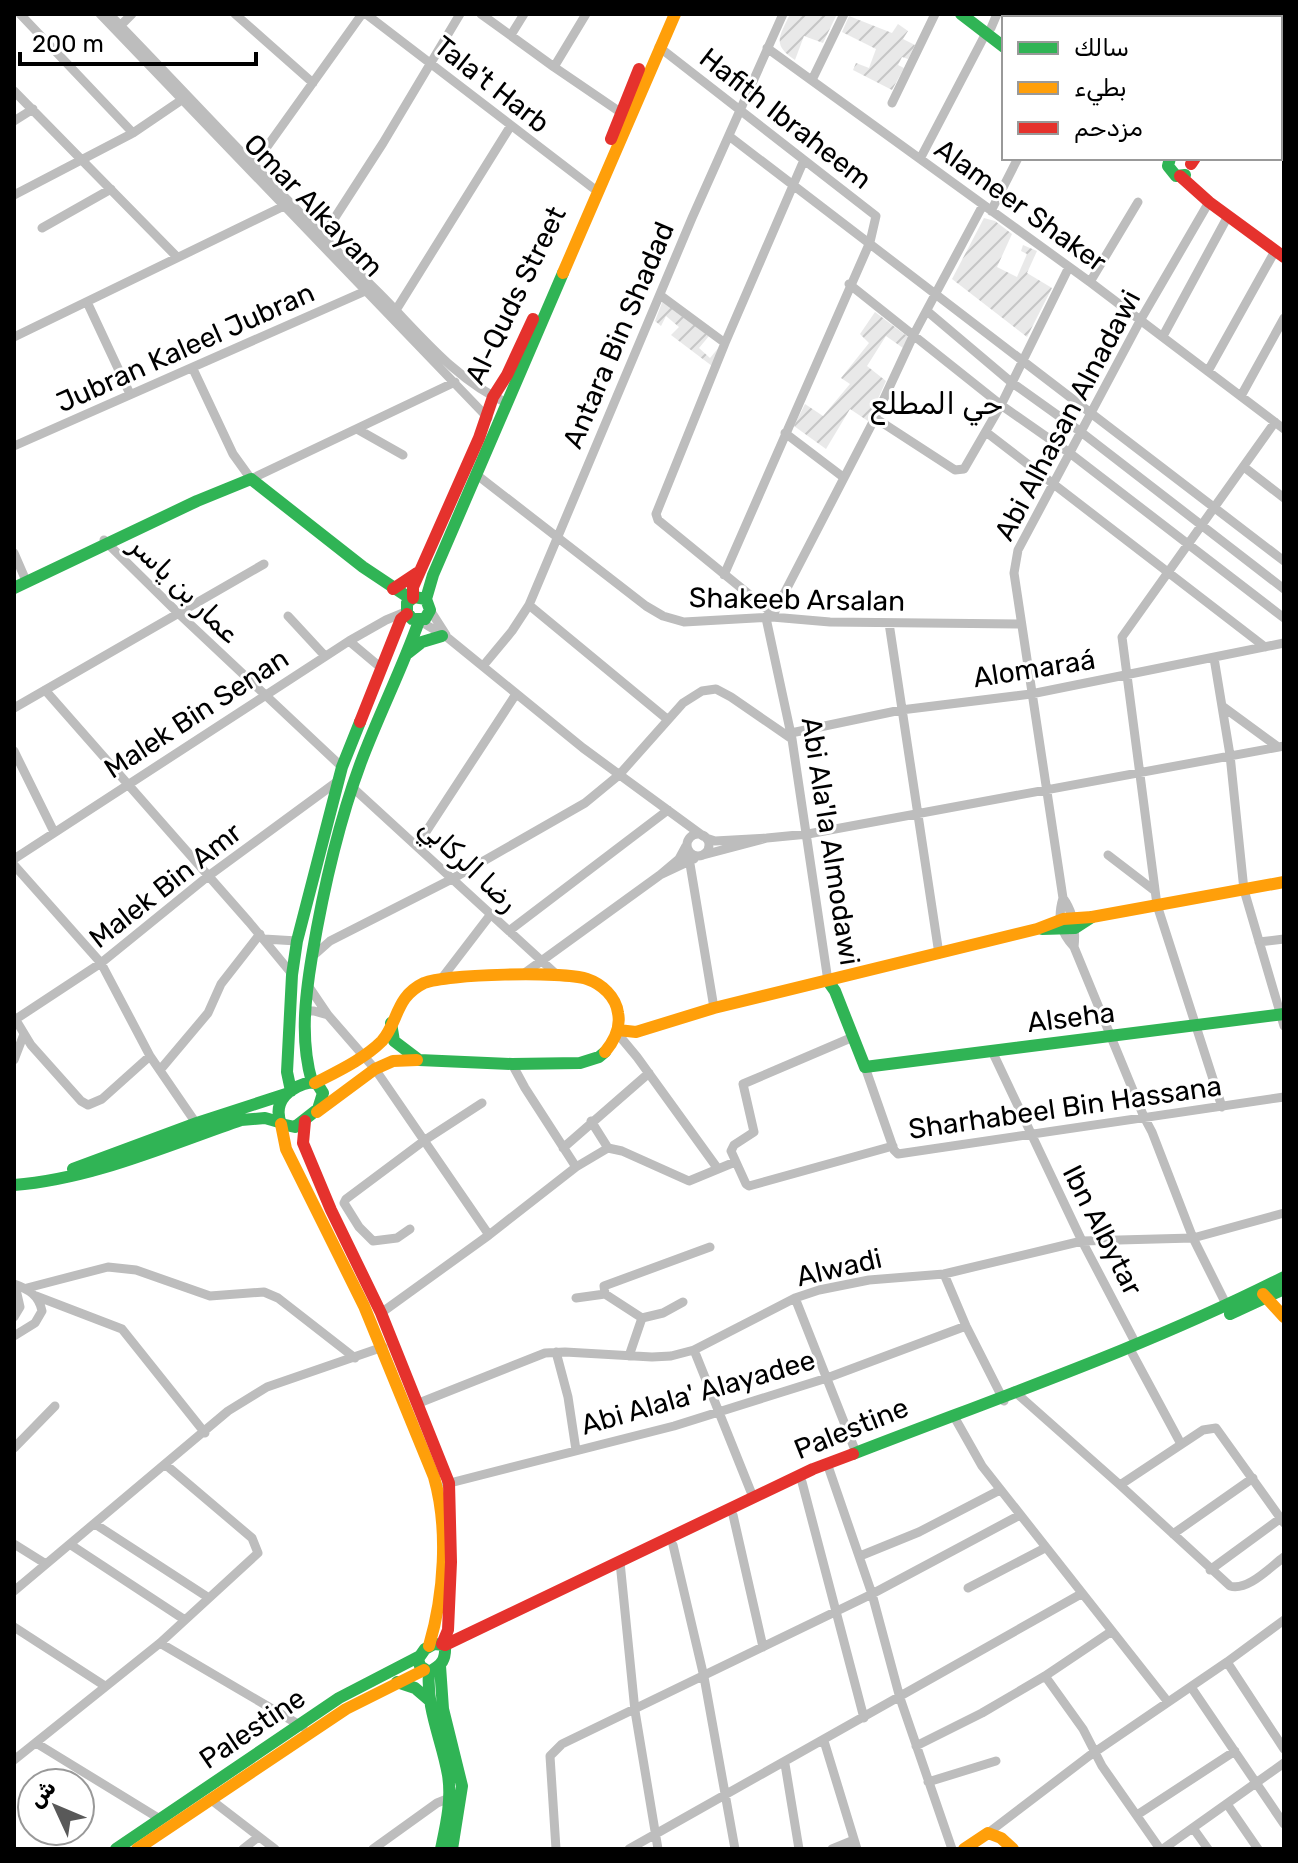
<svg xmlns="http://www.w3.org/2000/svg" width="1298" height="1863" viewBox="0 0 1298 1863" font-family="Rubik,Vazirmatn,sans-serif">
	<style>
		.garden { fill: url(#garden-furrows) }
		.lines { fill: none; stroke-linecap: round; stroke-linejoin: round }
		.street { stroke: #bdbdbd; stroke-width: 9 }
		.fast { stroke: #30b455; stroke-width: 12 }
		.slow { stroke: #ff9f0a; stroke-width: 12 }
		.jam { stroke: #e5322d; stroke-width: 12 }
		.labels { text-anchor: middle; stroke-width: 6; stroke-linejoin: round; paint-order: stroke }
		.street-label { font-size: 28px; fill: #000; stroke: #fff }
		.neighbourhood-label { font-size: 30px; fill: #000; stroke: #fff }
	</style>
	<defs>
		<pattern id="garden-furrows" width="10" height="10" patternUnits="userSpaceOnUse" patternTransform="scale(2)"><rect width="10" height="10" fill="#e9e9e9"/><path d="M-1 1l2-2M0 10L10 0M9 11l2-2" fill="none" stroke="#c6c6c6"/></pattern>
	</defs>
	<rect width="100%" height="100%" fill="#fff"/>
	<path class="garden" d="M790,14H837L823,43L804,36L795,60C771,44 780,36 790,14Z
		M849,16L892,33L898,24L908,31L903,39L915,45L908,59L902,57L898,65L904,68L892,90L853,70L856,63L869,68L876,49L842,32Z
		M984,218L995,221L1012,234L997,267L1017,277L1027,254L1021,251L1023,245L1037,251L1027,273L1052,288L1027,337L952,279Z
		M663,300L709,336L699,348L710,358L720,346L712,366L671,335L679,327L666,316L661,326L655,321Z
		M875,312L908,337L903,348L886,336L867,366L886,381L868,421L850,409L826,449L794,426L805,404L823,416L850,384L841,378L869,343L860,334Z"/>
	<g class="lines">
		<path class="street" d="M20,14L133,133
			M100,14L488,418
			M109,14C199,107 287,202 379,293C418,332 456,381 507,403
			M235,14L313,83
			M366,14L593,188
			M481,14L554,67L620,112
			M1096,18L1098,14
			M118,28L132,14
			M991,28L997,14
			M1280,28L1284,30
			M511,35L524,14
			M659,47L876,216L870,242L724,575
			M767,48L1090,282L1284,429
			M554,67L586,14
			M812,80L844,14
			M14,91L177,257
			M892,103L935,14
			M14,121L33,109
			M729,136L1284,561
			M1280,137L1284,140
			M920,159L986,33
			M254,165L362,14
			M14,195L133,133L186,97
			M1209,202L1141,319L1018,550L1014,573L1063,898C1057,918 1060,932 1074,947L1144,1117L1152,1132L1193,1238L1227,1306
			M991,211L1018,158
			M42,228L111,189
			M323,236L383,143L460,14
			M1090,282L1138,202
			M849,284L1001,405L1071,454L1284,618
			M660,295L725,343
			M87,302L130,394
			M396,310L510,127
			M927,311L1011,382L1081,432L1284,589
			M1163,336L1228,216
			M14,337L284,206
			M193,369L233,454L251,479L455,382
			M1208,371L1275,251
			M1241,396L1284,318
			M875,418L955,470L964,469L1001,405L1069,267
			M357,429L403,455
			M986,432L1265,647
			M785,433L843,477
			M14,446L370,289
			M1244,467L1284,498
			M477,475L646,606L663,616L684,622L772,617L830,622L1020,624
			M104,540L177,612L342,767
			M14,553L24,576
			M529,605L667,719
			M430,610L446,635
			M773,614L658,520L656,514L725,343L804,160
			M288,616L325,656
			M772,617L875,418L914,334L983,205
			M766,618L792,739L828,981
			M420,621L448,638L583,748L703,836
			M889,623L939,954
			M349,641L380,667
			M1214,658L1230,755L1244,890L1284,1026
			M483,666L512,631L529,605L692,218L783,14
			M45,690L249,922L292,974
			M1222,706L1278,747
			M14,708L264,564
			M791,733L901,710L1031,694L1284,643
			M14,751L54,832
			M352,787L556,974
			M687 845a11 11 0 1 1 22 0a11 11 0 1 1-22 0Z
			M767,838L808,834L1284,746
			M418,844L516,694
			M686,846L679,859L660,875L694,859
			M688,852L714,1008
			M703,855L767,838L715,841L706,838
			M1108,855L1155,891
			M14,859L349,641L386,620L403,613
			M14,865L101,963L150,1056L198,1126
			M1063,898C1074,913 1076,929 1074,947
			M509,931L668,810
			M264,939L297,941
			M1259,942L1284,939
			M313,956L330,941L452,879L585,803L619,775L683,703L702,691L716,689L731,697L792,739
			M522,975L660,875
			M442,978L491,914
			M306,1011H314L328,1015L307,984
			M328,1015L375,1069L489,1235
			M14,1017L31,1045L81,1101L88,1105L102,1099L150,1056
			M16,1019L101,963L207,877L338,781
			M617,1033L637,1057L718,1169
			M853,1037L743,1084L754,1132L734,1145L731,1151L746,1184L749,1186L893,1146
			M992,1051L1082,1241L1136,1344
			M14,1060L24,1034
			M512,1064L525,1088L576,1167
			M865,1067L894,1150L898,1154L1284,1097
			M160,1070L208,1013L221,984L260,934
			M1222,1107L1157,905L1122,637L1275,422
			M591,1121L608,1148
			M563,1148L649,1073
			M410,1229L397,1238L373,1241L359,1227L344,1203L346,1199L425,1140L482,1103
			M944,1274L966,1326L1004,1401
			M14,1284C28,1289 39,1295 42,1311L35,1323L14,1336
			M27,1288L108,1267L136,1270L210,1296L264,1292L278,1298L355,1358
			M605,1294L604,1286L710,1247
			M36,1296L122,1329L205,1433
			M576,1298L605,1294L642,1318
			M795,1298L855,1450
			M381,1313L489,1235L576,1167L608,1148L622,1151L689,1181L735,1162
			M14,1317L20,1307L15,1285
			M694,1350L753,1497
			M556,1352L568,1397L576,1450
			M1132,1353L1181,1444
			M629,1356L642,1318L663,1313L683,1302
			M1014,1391L1120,1485L1203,1430L1216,1428L1284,1523
			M419,1403L545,1353L565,1352L652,1357L671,1356L694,1350L795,1298L819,1290L869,1280L944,1274L1082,1241L1193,1238L1284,1213
			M956,1420L982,1466L1168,1702
			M14,1448L55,1406
			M829,1469L872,1594L900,1698L952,1849
			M802,1482L864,1718
			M446,1484L674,1426L827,1378L966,1326
			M1120,1485L1230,1586C1248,1591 1269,1568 1284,1557
			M733,1515L763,1647
			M95,1524L209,1598
			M1173,1534L1253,1478
			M14,1544L46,1564
			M71,1545L185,1620
			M673,1545L704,1677L735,1849
			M860,1556L919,1532L1000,1490
			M620,1562L635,1711L658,1849
			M1210,1570L1281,1518
			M968,1588L1045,1548
			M14,1591L228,1411L267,1387L383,1347
			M14,1627L105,1686
			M1112,1631L1045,1676L1083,1729L1102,1766L1160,1849
			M160,1643L303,1727
			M1227,1662L1284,1749
			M1191,1687L1284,1824
			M824,1741L857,1849
			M36,1743L160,1819
			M916,1746L982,1713L1045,1676
			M14,1760L160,1643L258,1553L252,1538L166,1465
			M785,1764L799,1849
			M928,1782L996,1761
			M210,1799L275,1849
			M1227,1804L1258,1849
			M1137,1815L1235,1751
			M1193,1828L1208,1849
			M988,1833L1089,1756L1227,1662L1284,1620
			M243,1849L257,1838
			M373,1849L437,1803L452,1797
			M556,1849L550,1756L562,1744L872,1594L1020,1515
			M629,1849L1081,1594
			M832,1849L854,1840
			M1163,1849L1284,1763"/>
		<path class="fast" d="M961,14L1004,47
			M1246,18L1248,14
			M1258,18L1260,14
			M1170,158L1168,166L1176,176L1185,175
			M14,588L197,501L251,479L363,567L411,599
			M426,599L414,597L407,603V612L412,619H425L430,610L426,599L433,575L563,273
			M408,653L422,642L442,636
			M1042,929L1075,928L1092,917
			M828,981L835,991L865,1067L1284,1014
			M391,1023L394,1041L419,1060L512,1064L580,1063L599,1057L605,1052
			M312,1082C300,1040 305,998 312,956C323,891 338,824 361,762C379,714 402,669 419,621
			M312,1082L318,1085L323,1093L318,1109L295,1127L281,1124C272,1101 290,1086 312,1082Z
			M291,1091L287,1072L292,975L297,941L342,767L360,722
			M73,1169L197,1123L286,1094
			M14,1185C92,1179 168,1145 241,1120L265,1118L279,1122
			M1230,1314L1284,1289
			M853,1454C997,1398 1146,1347 1284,1277
			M434,1644L445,1645C446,1660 442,1665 429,1672L420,1666L418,1659L425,1649Z
			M440,1666L443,1709L462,1786L452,1849
			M429,1672C426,1709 442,1740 448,1775C452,1800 446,1825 441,1849
			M397,1682L415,1688L429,1700
			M116,1849L339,1698L420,1656"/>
		<path class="slow" d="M563,273L675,14
			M618,1030L636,1032L714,1008L1037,929L1063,919L1092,917L1284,882
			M315,1083C338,1071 364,1059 382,1041C399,1021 395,997 424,983C446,974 563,971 587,979C602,984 616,997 618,1013C621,1027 614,1041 605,1052
			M317,1112L375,1069L393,1061L417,1060
			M281,1124L286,1149L364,1306L434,1477C449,1529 444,1595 429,1646
			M1263,1294L1284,1317
			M137,1849L346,1709L424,1670
			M964,1849L988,1833L1001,1838L1013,1849"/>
		<path class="jam" d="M611,139L639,69
			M1191,164L1195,158
			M1180,176L1209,202L1284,257
			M393,589L417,573
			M413,598V587L479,438L493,397L507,375L533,319
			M360,722L401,619L407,614
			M305,1121L303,1143L331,1210L381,1313L449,1483L451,1562L448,1630L442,1644
			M445,1645L813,1469L853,1454"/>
	</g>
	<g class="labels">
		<g class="street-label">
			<text transform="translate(492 84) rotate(38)" y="10">Tala't Harb</text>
			<text transform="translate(786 118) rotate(38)" y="10">Hafith Ibraheem</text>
			<text transform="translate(314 205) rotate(46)" y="10">Omar Alkayam</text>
			<text transform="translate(1021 205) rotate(36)" y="10">Alameer Shaker</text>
			<text transform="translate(515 295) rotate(-64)" y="10">Al-Quds Street</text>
			<text transform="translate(618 335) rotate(-67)" y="10">Antara Bin Shadad</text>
			<text transform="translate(185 347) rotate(-24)" y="10">Jubran Kaleel Jubran</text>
			<text transform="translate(1067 415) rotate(-62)" y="10">Abi Alhasan Alnadawi</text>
			<text transform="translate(185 589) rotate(44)" y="10">عمار بن ياسر</text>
			<text transform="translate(797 599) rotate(1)" y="10">Shakeeb Arsalan</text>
			<text transform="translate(1034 668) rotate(-9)" y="10">Alomaraá</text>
			<text transform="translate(196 713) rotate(-33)" y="10">Malek Bin Senan</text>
			<text transform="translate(831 841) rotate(81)" y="10">Abi Ala'la Almodawi</text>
			<text transform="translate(469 864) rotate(43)" y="10">رضا الركابي</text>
			<text transform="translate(165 885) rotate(-38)" y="10">Malek Bin Amr</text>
			<text transform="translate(1071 1017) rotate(-7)" y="10">Alseha</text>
			<text transform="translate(1065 1107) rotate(-8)" y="10">Sharhabeel Bin Hassana</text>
			<text transform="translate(1103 1230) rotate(63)" y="10">Ibn Albytar</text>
			<text transform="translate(839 1267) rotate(-13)" y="10">Alwadi</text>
			<text transform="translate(698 1392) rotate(-16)" y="10">Abi Alala' Alayadee</text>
			<text transform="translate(851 1428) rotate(-22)" y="10">Palestine</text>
			<text transform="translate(252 1728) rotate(-34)" y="10">Palestine</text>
		</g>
		<g class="neighbourhood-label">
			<text x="937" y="414">حي المطلع</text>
		</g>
	</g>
	<rect width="1298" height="1863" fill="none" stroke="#000000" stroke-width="32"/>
	<rect x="1002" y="16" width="280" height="144" fill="#ffffff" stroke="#999999" stroke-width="2"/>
	<rect x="1018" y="42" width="40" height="12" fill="#30b455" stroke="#999999" stroke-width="2"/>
	<text x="1074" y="56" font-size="24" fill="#000000">سالك</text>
	<rect x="1018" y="82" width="40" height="12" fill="#ff9f0a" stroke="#999999" stroke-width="2"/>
	<text x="1074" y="96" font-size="24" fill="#000000">بطيء</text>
	<rect x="1018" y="122" width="40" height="12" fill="#e5322d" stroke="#999999" stroke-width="2"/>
	<text x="1074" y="136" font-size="24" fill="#000000">مزدحم</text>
	<g transform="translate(56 1807) rotate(314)"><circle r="38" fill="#ffffff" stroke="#999999" stroke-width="2"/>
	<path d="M0-6L14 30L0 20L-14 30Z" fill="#595959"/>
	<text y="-12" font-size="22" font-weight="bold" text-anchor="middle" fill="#000000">ش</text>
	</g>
	<path d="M20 52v12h236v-12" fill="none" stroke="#000000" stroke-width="4"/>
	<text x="32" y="52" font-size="24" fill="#000000" stroke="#ffffff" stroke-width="6" paint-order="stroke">200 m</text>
</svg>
